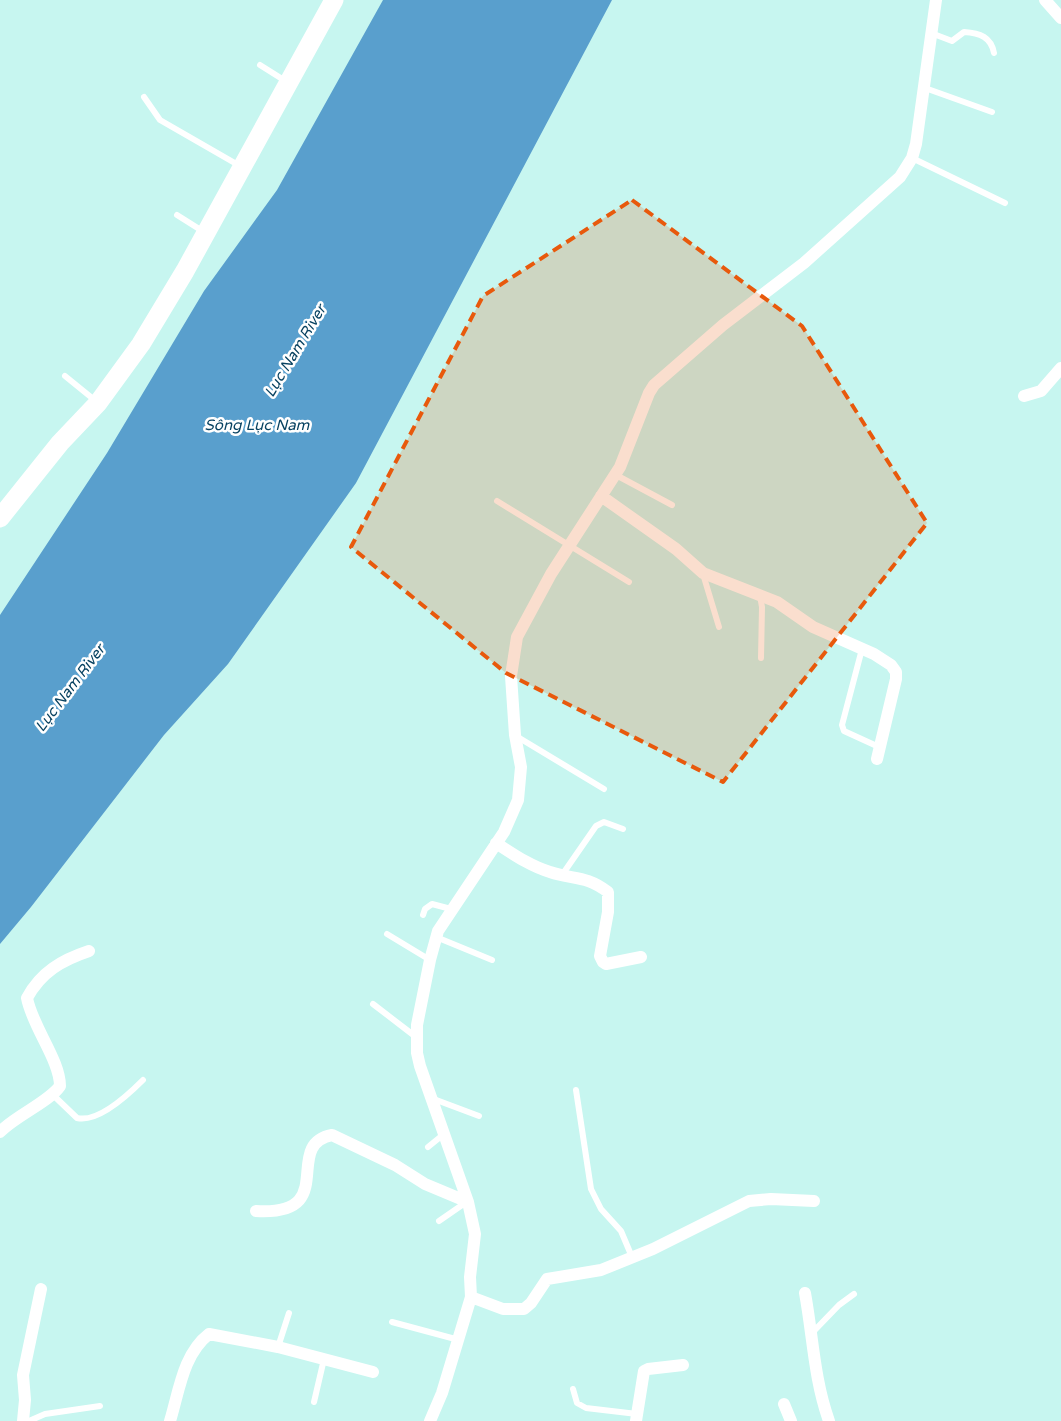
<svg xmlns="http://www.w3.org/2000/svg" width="1061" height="1421" viewBox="0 0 1061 1421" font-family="'Varela Round',sans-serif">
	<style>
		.water { fill: #599fcd }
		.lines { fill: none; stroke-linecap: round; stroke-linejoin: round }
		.lane { stroke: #fff; stroke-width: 6 }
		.street { stroke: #fff; stroke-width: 12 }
		.secondary { stroke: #fff; stroke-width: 19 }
		.marked { fill: #e8590c; fill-opacity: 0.2; stroke: #e8590c; stroke-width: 4; stroke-dasharray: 10 6; stroke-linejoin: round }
		.labels { text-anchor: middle; stroke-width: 5; stroke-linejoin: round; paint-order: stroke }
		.water-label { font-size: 15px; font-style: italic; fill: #084261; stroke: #fff }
	</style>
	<rect width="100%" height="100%" fill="#c7f6f0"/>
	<path class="water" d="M383,0H612L356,483L228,664L164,735L31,907L0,944V615L107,453L204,291L277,190Z"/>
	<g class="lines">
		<path class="lane" d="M931,33L952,41L964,32C980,33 991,37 994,53
			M260,65L287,82
			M925,88L992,112
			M144,97L160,120L240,166
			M912,158L1005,203
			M177,215L204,232
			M65,376L97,402
			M616,475L672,505
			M497,501L629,582
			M703,574L719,627
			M760,596L762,607L761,658
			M862,649L842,725L844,731L879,747
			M516,736L604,789
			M562,875L596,826L604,822L623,829
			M423,915L425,909L432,904L451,909
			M387,934L430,960
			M436,937L492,960
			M373,1004L416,1037
			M576,1090L591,1189L601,1209L621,1231L632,1257
			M52,1094L77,1118C98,1123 129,1094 143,1080
			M431,1098L479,1116
			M428,1147L444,1134
			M439,1221L465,1203
			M392,1322L459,1340
			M812,1333L839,1305L854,1294
			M278,1347L289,1313
			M573,1389L577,1403L586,1408L637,1414
			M314,1402L324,1359
			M29,1421L45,1414L100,1406"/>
		<path class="street" d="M1045,0L1061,18
			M1024,396L1041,391L1061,368
			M601,496L676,549L703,573L777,602L813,627L874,654L891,665L896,672V679L877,759
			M496,843C513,854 530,866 550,872C574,880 585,875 608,892V912L600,956L603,962L606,964L641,957
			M0,1132C15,1116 49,1102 60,1086C60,1060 32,1026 27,998C41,972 62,960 89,951
			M256,1211C341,1216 281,1145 332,1135L395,1165L425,1184L468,1202
			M805,1293C813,1337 814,1379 829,1421
			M471,1297L503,1309H524L531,1303L547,1279L601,1270L653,1249L749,1201L771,1199L814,1201
			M784,1404L791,1421
			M23,1421L25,1400L23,1375L41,1289
			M170,1421C179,1392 183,1354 209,1334L278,1347L373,1372
			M430,1421L442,1393L471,1297L470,1277L475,1234L468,1202L420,1066L417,1053V1025L430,960L438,931L504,832L518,800L521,767L515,735L511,676L517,637L551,574L620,467L649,393L654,385L723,325L804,263L900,177L912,158L916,144L936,0
			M636,1421L644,1371L648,1369L683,1365"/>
		<path class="secondary" d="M0,518L60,443L98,403L141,344L185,271L334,0"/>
	</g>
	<path class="marked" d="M632,200L802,326L927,523L723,782L506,673L351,547L483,296Z"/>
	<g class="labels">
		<g class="water-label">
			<text transform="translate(295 351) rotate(-59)" y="5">Lục Nam River</text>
			<text x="257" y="430">Sông Lục Nam</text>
			<text transform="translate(70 688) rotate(-53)" y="5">Lục Nam River</text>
		</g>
	</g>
</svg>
